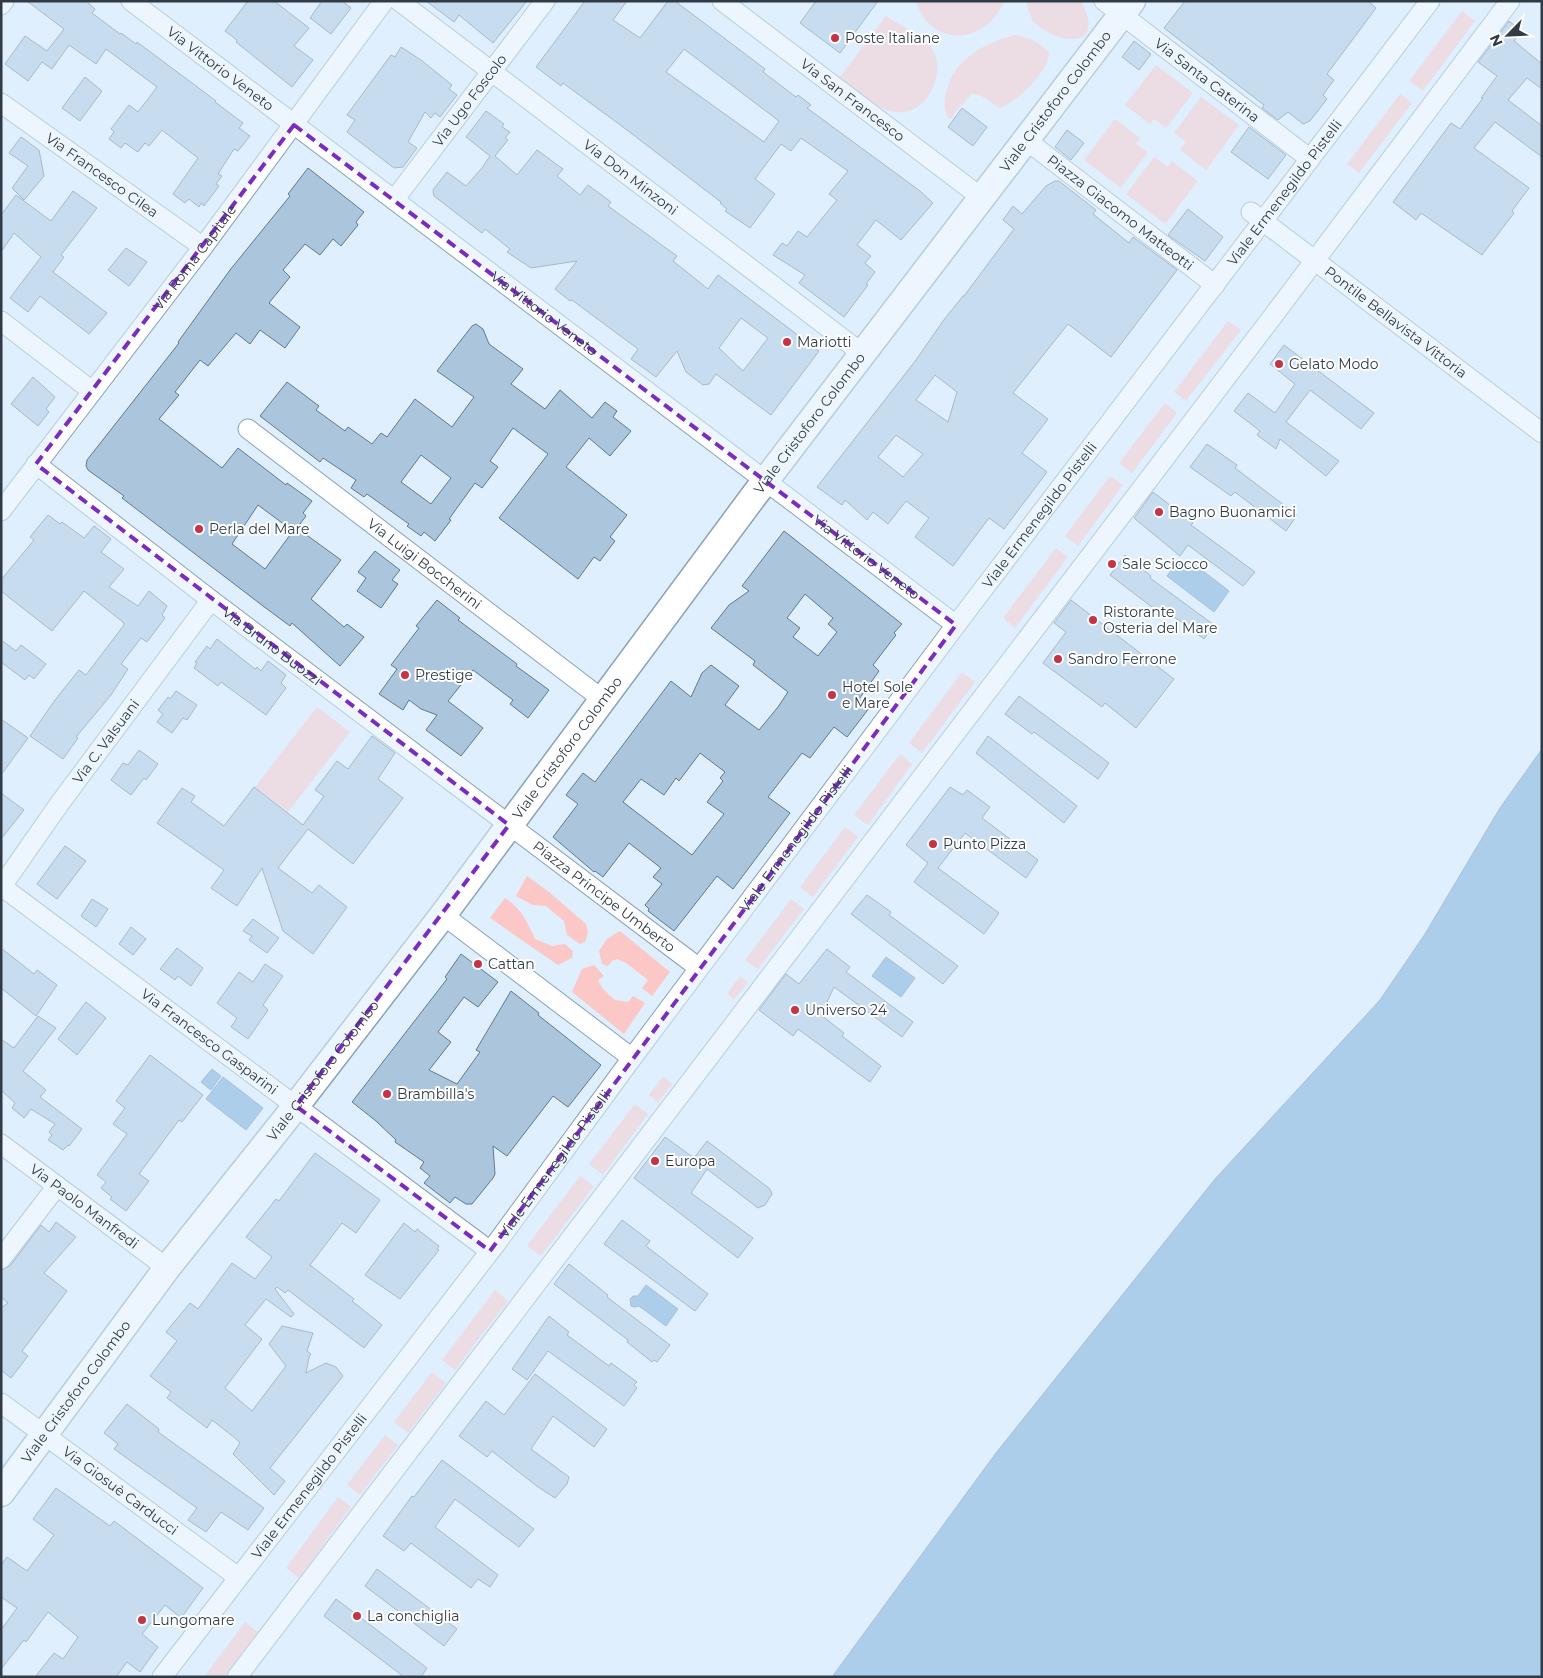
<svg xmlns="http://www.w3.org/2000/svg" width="1543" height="1678" viewBox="0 0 1543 1678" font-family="Montserrat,sans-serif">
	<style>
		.green { fill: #fcc7c7 }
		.water { fill: #72a7d5; stroke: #5e87aa }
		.building { fill: #abc5dd; stroke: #61798e; fill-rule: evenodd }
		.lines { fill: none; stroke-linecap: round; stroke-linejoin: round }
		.street-casing { stroke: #89a2b9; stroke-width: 21 }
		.secondary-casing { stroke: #89a2b9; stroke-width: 29 }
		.street { stroke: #fff; stroke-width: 19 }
		.secondary { stroke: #fff; stroke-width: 26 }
		.marked { fill: none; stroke: #7b2cbf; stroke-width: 4; stroke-dasharray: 10 6; stroke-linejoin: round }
		.poi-dot { fill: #c43447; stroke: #fff; stroke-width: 2 }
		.labels { text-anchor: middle; stroke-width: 4; stroke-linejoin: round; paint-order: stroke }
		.poi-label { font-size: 14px; fill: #303b45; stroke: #fff; text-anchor: start }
		.street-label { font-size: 14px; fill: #303b45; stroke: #fff }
	</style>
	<rect width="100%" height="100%" fill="#dfeffd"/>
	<path class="green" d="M916,1H1005C1000,9 996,17 989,23C962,47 926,35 916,1Z
		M1026,1H1081C1107,49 1060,46 1035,23C1030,18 1028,9 1026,1Z
		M1462,11L1475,21L1423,91L1409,81Z
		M886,16C896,23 920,35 928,43C950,65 930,117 895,112C875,109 856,89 840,77Z
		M1014,35C1027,37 1041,42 1049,53C1050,69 1015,105 999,108C991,103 982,93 972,94L959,107L951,119H949C943,109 944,99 947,89C956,57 985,44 1014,35Z
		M1156,65L1193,93L1166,128L1154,119L1150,124L1125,105Z
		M1400,94L1412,103L1359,173L1347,164Z
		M1201,97L1239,125L1206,170L1180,150L1186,142L1174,133Z
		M1115,119L1140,138L1136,144L1148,152L1121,188L1084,160Z
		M1154,157L1168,167L1172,161L1198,181L1165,224L1126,194Z
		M1228,321L1241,330L1186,401L1174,392Z
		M1165,403L1177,413L1132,473L1119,463Z
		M1110,476L1123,485L1078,546L1065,536Z
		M1056,548L1068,557L1015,628L1003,618Z
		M962,672L975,682L922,753L909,743Z
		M317,707L350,732L288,812L255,787Z
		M900,754L912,764L868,825L854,815Z
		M845,827L858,837L813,897L800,887Z
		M527,876L549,892L586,924L588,933L585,942L580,944L567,935L564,921L546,906L532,905L516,896Z
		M505,898C521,908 528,923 535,939L552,946L565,944L573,951L572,958L558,965L490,918Z
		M791,899L804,909L758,969L745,960Z
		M620,931L670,972L652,996L642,988L648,980L626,963L617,959L612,961L608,966L602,964L599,951L607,939Z
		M594,965L604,976L598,980L602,988L615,1000L628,1002L633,996L645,1003L624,1034L572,992L582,969Z
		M740,976L748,982L734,1000L727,994Z
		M663,1076L672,1084L658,1103L649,1095Z
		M635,1104L648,1114L603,1175L589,1164Z
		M580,1176L594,1186L541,1256L527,1246Z
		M495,1290L508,1301L455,1370L442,1360Z
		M432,1372L446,1383L408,1433L394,1422Z
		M385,1435L398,1445L360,1495L347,1485Z
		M338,1497L351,1507L299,1578L286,1568Z
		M245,1622L258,1632L224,1677H204Z"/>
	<path class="water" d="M1177,562L1189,571L1194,564L1229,591L1214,612L1167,576Z
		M1542,749V1677H832L996,1453L1215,1179L1380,1000L1425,934L1500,808Z
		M886,957L915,978L901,997L872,976Z
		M212,1069L221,1076L211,1090L201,1082Z
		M223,1077L263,1108L246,1130L206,1099Z
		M646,1285L678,1309L666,1326L639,1306L635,1307L631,1306L630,1299L633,1296H638Z"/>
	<path class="building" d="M27,1H86L95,9L92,13L120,34L121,33L136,44L137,42L208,95L216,101L215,102L243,123L239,128L250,136L238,151L234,149L218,174L222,176L216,184L219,186L204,206L201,203L199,207L189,199L185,203L173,194L198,158L162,130L149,146L145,143L138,152L125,143L121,148L109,139L114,132L111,129L129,105L138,112L157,87L106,49L96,64L69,45L52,69L42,62L28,81L5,64L25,36L47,51L64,29Z
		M248,1H274L309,28L294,46L313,60L292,87L236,42L237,40L225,31Z
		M322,1H342L351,8L331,34L310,18Z
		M426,1H527L493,43L459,15L454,22Z
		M585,1H627L613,20L640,38L668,1H675L765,69L763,72L796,97L798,95L811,105L807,108L920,191L933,203L901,240L876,220L857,245L871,256L865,263L875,272L866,284L868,285L844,317L799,283L805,275L773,255L782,243L787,246L798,231L807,237L837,200L829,194L848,171L801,138L791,151L781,144L755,179L775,194L750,228L725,211L727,209L720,203L721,202L623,127L563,83L561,86L536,67ZM684,49L779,121L764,142L666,72Z
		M816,1H878L840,53L800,23Z
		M1185,1H1368L1376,8L1327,74L1334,80L1323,95L1327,99L1310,121L1303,124L1288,112L1278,120L1262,108L1264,105L1164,28Z
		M1509,21L1522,31L1514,41L1542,64V89L1527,78L1508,100L1542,126V157L1495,122L1474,148L1529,188L1512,211L1514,213L1482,255L1421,213L1416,220L1393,202L1451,123L1460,129L1483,98H1481L1497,76L1478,62Z
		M1134,41L1151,54L1139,70L1122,57Z
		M401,47L421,60L452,85L449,89L457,95L440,117L435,113L431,118L425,112L408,142L417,148L403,167L394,168L347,132L355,120L347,115L391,55L395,57Z
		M85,77L102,91L80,121L62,108Z
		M962,108L987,127L973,146L948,127Z
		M486,111L504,124L502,127L510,132L505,138L508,140L495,156L517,175L537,150L563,169L557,176L580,195L588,185L611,202L608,206L677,256L673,261L708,289L718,275L819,351L771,415L716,374L709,384L703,385L686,372L677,351L656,377L631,359L638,349L572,300L570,301L555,289L577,261L531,268L507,252L510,249L485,229L482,233L434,196L433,190L447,172L466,186L482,168L490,156L466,137ZM741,318L768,338L743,371L719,348Z
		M1249,127L1286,155L1268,179L1231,152Z
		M1067,130L1084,143L1071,160L1055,147Z
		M21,137L39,150L44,176L24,200L12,188L28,166L9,153Z
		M308,168L364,212L356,222L358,225L341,246L333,239L320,255L305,244L283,270L290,277L269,303L300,327L285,348L260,330L250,344L236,333L208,366L200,360L175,392L179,395L159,419L222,468L238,448L286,485L287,483L312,501L303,513L306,516L297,528L341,560L311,599L344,627L347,624L364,637L340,666L292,623L290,626L263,606L122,498L124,496L88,470L86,466L87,460L179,343L178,342L230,270L290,196L288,194ZM258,505L293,531L265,569L232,544Z
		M1055,181H1059L1096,210L1093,214L1129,243L1133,237L1177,270L1111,357L1068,324L1013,393L1048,419L1022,453L1047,472L1004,529L989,518L953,566L915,537L929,518L906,501L888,524L873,512L867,520L845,500L842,505L817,487L916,360L943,321L963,296H964L1014,229L1003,220L1013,206L1022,214L1046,186ZM935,375L957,392L948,422L916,400ZM896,435L923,454L903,477L878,457Z
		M73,191L97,208L61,255L64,257L53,272L107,313L89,334L40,296L28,312L10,298L41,257L14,233L1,252V215L16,195L51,221Z
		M1188,209L1223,237L1205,261L1168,235Z
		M126,248L147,262L129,286L108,270Z
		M476,324L483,329L489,344L523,369L511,384L545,409L560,390L592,418L605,402L617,411L613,417L631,431L610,456L589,438L566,467L627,515L610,537L615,541L600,561L594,557L578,579L499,518L548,454L513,428L490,461L498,467L482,488L475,483L449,519L451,520L435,541L424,532L421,536L407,526L409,524L367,494L364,497L351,488L356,480L323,458L320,462L260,416L287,382L319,406L316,410L345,431L348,427L372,444L381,433L387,437L415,399L452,427L474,397L437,371L472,326ZM421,455L451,478L431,504L401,482Z
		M1284,345L1374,413L1361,429L1310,390L1286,422L1339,461L1326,476L1280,439L1276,449L1257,435L1260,431L1234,411L1248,393L1275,413L1295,384L1270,364Z
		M33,377L55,397L46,409L49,412L38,426L11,404Z
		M1207,444L1237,465L1235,468L1297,515L1286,531L1235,492L1231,496L1190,467Z
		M1153,492L1193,523L1191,525L1255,572L1243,586L1188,545L1180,556L1134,518Z
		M48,515L60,524L62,522L84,538L94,526L111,539L101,552L124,569L109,587L138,606L149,591L167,606L162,615L165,618L147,642L141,638L121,664L128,669L111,695L76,737L78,738L63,759L30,736L55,700L79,670L86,675L124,625V623L84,591L52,631L1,591V580L34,540L30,537Z
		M784,531L902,624L894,633L896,635L873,665L879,671L859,699L870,707L847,737L834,727L810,758L802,753L768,797L790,813L733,889L717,876L674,931L648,911L649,909L645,905L662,884L653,877L661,868L629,843L603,877L595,871L594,872L553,837L578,804L566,795L583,773L595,782L671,681L691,697L702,673L711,665L739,686L725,705L759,730L778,707L788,692L753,665L755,661L711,628L729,605L749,591L742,586ZM805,594L833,618L828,624L837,632L818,656L793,637L800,628L787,618ZM700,753L725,772L720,778L723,781L707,802L724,814L692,855L623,802L641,779L664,795L676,778L679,781Z
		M375,551L400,570L392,580L398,584L381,608L357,591L366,578L358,572Z
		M1125,555L1151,576L1150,578L1214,625L1204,639L1165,610L1161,614L1110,575Z
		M437,600L460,618L458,620L517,664L516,666L549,690L528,718L510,704L513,700L473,670L448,701L483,728L461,756L426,730L437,715L421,709L409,700L403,710L379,694L397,669L391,665L419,628L416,626Z
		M1071,600L1174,679L1136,728L1105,703L1102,707L1043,663L1066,632L1054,623Z
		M217,639L255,669L257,667L261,671L268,661L286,675L281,683L286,688L266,715L221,682L218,686L194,668L197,663L195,662L207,646L210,649Z
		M1,640L16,651L21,645L46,664L34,679L29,675L25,680L1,662Z
		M176,691L197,705L187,720L183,718L172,733L157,722L163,714L158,710L168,697L170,699Z
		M1019,696L1109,763L1098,779L1034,732L1032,734L1005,714Z
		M1,719L28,738L1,775Z
		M372,736L395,753L378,779L403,798L353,864L308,829L278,868L312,893L319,885L347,907L313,954L283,931L262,868L237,906L211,888L224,870L157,823L182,788L195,796L191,802L224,826L254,787L303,825L324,796L315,790L337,761L348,769Z
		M988,736L1077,806L1064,823L976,753Z
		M139,750L158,764L146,780L144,778L131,795L111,780L123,763L128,765Z
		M950,787L963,795L967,790L990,807L982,818L1038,860L1026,878L965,833L938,868L999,913L984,934L914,882L928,863L906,845Z
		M1,793L24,810L1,839Z
		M65,846L86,861L57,899L37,884Z
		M867,895L891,912L889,915L958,966L943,984L851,914Z
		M92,899L108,909L96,927L81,916Z
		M253,919L279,938L267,953L249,940L252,936L243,931Z
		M131,927L146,939L133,955L119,944Z
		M1,948L34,974L37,970L57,985L36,1016L1,988Z
		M177,948L203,968L191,986L178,976L175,980L160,969Z
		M827,949L850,967L846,972L913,1022L902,1037L834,987L821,1015L844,1033L842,1036L881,1066L870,1082L798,1029L793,1036L759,1010L786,974L799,984Z
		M461,954L498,982L478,1007L464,997L438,1032L451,1042L429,1070L457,1084L480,1052L476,1050L511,991L539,1013L538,1015L601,1065L568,1107L553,1096L507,1156L493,1146L495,1174L493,1178L472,1204H466L455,1197L450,1203L424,1183L430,1176L420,1168L424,1162L395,1142L396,1140L376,1121L352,1102L447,979L445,977Z
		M265,964L283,976L263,1005L268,1010L248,1039L231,1027L237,1018L217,1003L239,972L253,982Z
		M86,1002L106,1018L77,1055L58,1039Z
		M38,1016L56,1028L23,1071L46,1090L40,1097L82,1129L69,1146L68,1145L63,1150L48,1140L52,1135L49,1132L55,1124L31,1109L24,1118L12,1108L15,1103L1,1090V1039L14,1048Z
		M150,1055L203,1095L182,1122L179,1120L139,1174L149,1181L126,1211L110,1199L112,1197L101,1188L106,1182L97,1175L127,1134L113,1124L125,1108L116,1101Z
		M665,1137L694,1158L707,1141L770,1189L772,1194L765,1205L758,1208L707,1169L691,1193L753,1238L738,1258L634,1178Z
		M315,1153L380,1200L356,1233L342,1223L310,1265L354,1299L352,1301L382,1325L364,1348L288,1290L285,1293L277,1287L275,1289L294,1314L291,1317L266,1299L245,1325L262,1339L225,1388L252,1411L286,1366L269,1344L282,1326L313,1333L307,1351L311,1354L309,1357L306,1373L326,1363L336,1367L343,1376L270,1468L285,1481L274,1495L233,1454L240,1443L235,1438L212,1420L207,1428L167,1398L171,1392L150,1376L177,1341L166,1332L190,1303L198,1309L232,1263L255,1279L272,1257L246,1237L276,1199L279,1201Z
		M622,1220L650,1241L646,1246L708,1294L695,1311L604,1244Z
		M56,1222L76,1237L44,1273L67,1291L22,1351L28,1356L11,1378L1,1370V1308L8,1303L1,1297V1270L10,1266L41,1225L49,1232Z
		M404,1223L415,1232L417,1229L439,1246L437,1249L439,1250L400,1299L365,1275Z
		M569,1264L608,1295L607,1297L670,1345L657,1362L654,1360L652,1362L627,1342L628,1340L554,1284Z
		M549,1316L569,1332L567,1335L609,1366L611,1363L637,1382L634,1385L637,1388L624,1406L548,1351L527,1380L512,1369Z
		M535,1374L607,1429L594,1447L553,1416L531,1449L569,1477L567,1484L555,1498L538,1487L492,1451L487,1457L459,1436L486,1401L504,1415Z
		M127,1404L159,1429L158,1432L264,1508L248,1530L221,1512L206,1532L188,1520L197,1508L114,1449L118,1444L104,1433Z
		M442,1460L534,1529L519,1547L455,1499L435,1527L498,1575L490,1587L478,1579L471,1588L411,1543L404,1551L383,1536L412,1496L414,1497Z
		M56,1488L110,1526L114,1521L203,1588L181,1618L165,1605L142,1634L158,1647L140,1672L127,1662L116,1677H35L54,1653L63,1659L78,1637L48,1612L26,1642L24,1640L1,1669V1630L17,1608L1,1597V1565L7,1557L27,1571L54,1535L33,1519Z
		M377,1569L457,1629L444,1646L365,1586Z
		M336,1599L427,1668L421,1677H404L324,1616Z"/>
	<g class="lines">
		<g class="street-casing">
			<g id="street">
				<path id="s1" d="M131,1L956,625"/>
				<path id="s2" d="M399,1L863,354"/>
				<path id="s3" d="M722,1L982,198"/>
				<path id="s4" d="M1104,1L1310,159"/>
				<path d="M1,5L4,1"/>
				<path id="s5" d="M1,103L203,247"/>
				<path id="s6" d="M1026,140L1215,285"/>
				<path id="s7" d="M394,200L545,1"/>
				<path id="s8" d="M1251,212L1542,433"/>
				<path d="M1,321L92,391"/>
				<path id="s9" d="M248,429L602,699"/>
				<path id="s10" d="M36,464L211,600L699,968"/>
				<path id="s11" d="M1,511L203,247L384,1"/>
				<path id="s12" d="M1,886L490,1251"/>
				<path id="s13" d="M2,886L60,803L211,600"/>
				<path d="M443,915L632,1058"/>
				<path id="s14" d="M1,1144L167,1268"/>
				<path d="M1,1259L57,1186"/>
				<path id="s15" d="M1,1403L238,1577"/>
				<path id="s16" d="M162,1677L498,1241L632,1058L956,625L1430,1"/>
				<path d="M237,1677L1273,316L1510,1"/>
			</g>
		</g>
		<g class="secondary-casing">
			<g id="secondary">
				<path id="s17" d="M1,1493L167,1268L285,1120L443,915L753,497L1132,1"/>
			</g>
		</g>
		<use href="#street" class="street"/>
		<use href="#secondary" class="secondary"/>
	</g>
	<path d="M0 0H1543V1678H0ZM294,125L956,625L490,1251L296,1106L509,825L36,464Z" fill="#dfeffd" fill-opacity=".55" fill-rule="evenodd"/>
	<path class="marked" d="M294,125L956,625L490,1251L296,1106L509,825L36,464Z"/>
	<g class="poi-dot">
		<circle cx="835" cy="38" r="5"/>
		<circle cx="787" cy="342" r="5"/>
		<circle cx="1279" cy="364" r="5"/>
		<circle cx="1159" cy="512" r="5"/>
		<circle cx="199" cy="529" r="5"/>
		<circle cx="1112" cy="564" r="5"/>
		<circle cx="1093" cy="620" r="5"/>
		<circle cx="1058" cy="659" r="5"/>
		<circle cx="405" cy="675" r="5"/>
		<circle cx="832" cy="695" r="5"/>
		<circle cx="933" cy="844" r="5"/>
		<circle cx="478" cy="964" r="5"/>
		<circle cx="795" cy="1010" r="5"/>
		<circle cx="387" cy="1094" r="5"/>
		<circle cx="655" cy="1161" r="5"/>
		<circle cx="357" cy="1616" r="5"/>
		<circle cx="142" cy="1620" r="5"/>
	</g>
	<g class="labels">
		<g class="poi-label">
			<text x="845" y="43">Poste Italiane</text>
			<text x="797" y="347">Mariotti</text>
			<text x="1289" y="369">Gelato Modo</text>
			<text x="1169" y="517">Bagno Buonamici</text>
			<text x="209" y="534">Perla del Mare</text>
			<text x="1122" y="569">Sale Sciocco</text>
			<text x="1103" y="617">Ristorante<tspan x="1103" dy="16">Osteria del Mare</tspan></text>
			<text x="1068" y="664">Sandro Ferrone</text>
			<text x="415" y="680">Prestige</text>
			<text x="842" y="692">Hotel Sole<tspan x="842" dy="16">e Mare</tspan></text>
			<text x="943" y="849">Punto Pizza</text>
			<text x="488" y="969">Cattan</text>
			<text x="805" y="1015">Universo 24</text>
			<text x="397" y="1099">Brambilla's</text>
			<text x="665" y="1166">Europa</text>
			<text x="367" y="1621">La conchiglia</text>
			<text x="152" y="1625">Lungomare</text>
		</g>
		<g class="street-label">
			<text dy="5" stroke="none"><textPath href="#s1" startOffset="112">Via Vittorio Veneto</textPath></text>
			<text dy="5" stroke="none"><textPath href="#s4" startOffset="130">Via Santa Caterina</textPath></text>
			<text dy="5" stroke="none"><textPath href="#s7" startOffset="125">Via Ugo Foscolo</textPath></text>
			<text dy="5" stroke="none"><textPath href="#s3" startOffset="164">Via San Francesco</textPath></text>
			<text dy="5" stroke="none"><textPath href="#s17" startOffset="1746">Viale Cristoforo Colombo</textPath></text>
			<text dy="5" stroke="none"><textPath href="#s5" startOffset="124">Via Francesco Cilea</textPath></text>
			<text dy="5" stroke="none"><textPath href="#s2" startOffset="291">Via Don Minzoni</textPath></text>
			<text dy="5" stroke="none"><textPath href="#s16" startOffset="1861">Viale Ermenegildo Pistelli</textPath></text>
			<text dy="5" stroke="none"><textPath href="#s6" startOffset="119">Piazza Giacomo Matteotti</textPath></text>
			<text dy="5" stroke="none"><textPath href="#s11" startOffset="319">Via Roma Capitale</textPath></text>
			<text dy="5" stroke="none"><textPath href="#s1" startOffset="518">Via Vittorio Veneto</textPath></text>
			<text dy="5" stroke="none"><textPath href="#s8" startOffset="182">Pontile Bellavista Vittoria</textPath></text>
			<text dy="5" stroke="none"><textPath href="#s17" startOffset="1341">Viale Cristoforo Colombo</textPath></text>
			<text dy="5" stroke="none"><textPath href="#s16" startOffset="1456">Viale Ermenegildo Pistelli</textPath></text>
			<text dy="5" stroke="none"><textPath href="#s1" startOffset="922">Via Vittorio Veneto</textPath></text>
			<text dy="5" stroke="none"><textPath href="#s9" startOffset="222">Via Luigi Boccherini</textPath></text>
			<text dy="5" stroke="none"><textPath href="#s10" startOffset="298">Via Bruno Buozzi</textPath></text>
			<text dy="5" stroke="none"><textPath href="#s13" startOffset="178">Via C. Valsuani</textPath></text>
			<text dy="5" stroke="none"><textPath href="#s17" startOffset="936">Viale Cristoforo Colombo</textPath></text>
			<text dy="5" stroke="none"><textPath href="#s16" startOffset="1051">Viale Ermenegildo Pistelli</textPath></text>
			<text dy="5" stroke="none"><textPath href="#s10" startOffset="714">Piazza Principe Umberto</textPath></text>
			<text dy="5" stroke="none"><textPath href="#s12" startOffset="260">Via Francesco Gasparini</textPath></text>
			<text dy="5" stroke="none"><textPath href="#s17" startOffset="531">Viale Cristoforo Colombo</textPath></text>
			<text dy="5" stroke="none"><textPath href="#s16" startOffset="646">Viale Ermenegildo Pistelli</textPath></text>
			<text dy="5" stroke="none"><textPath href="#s14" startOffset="104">Via Paolo Manfredi</textPath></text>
			<text dy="5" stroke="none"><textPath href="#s17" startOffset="126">Viale Cristoforo Colombo</textPath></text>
			<text dy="5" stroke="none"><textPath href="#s16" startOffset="241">Viale Ermenegildo Pistelli</textPath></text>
			<text dy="5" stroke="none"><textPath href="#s15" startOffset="148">Via Giosuè Carducci</textPath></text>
		</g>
	</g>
	<rect width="1543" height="1678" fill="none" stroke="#303b45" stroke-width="5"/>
	<g transform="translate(1508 35) rotate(246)" stroke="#ffffff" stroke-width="4" paint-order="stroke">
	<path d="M0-4L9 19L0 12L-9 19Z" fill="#303b45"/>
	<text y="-8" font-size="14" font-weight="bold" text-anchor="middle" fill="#303b45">N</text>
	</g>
</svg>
